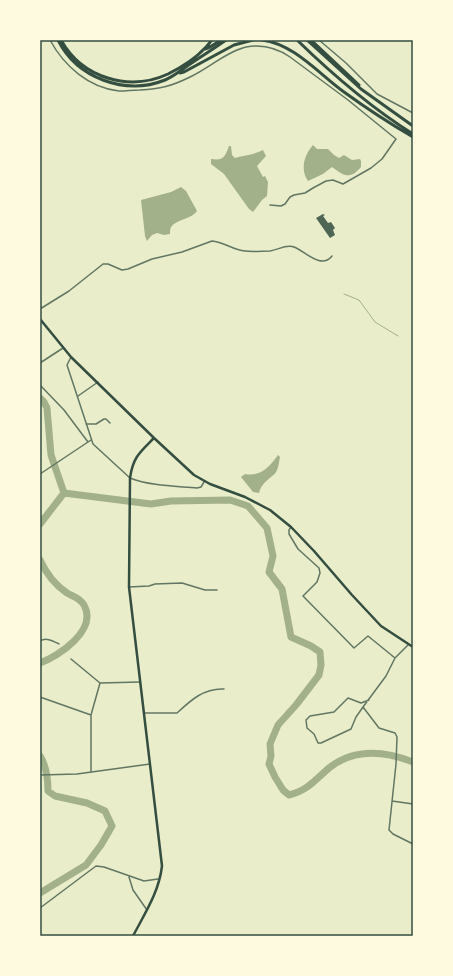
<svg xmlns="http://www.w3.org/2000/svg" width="453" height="976" viewBox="0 0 453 976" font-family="Manrope,sans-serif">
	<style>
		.water { fill: #a3b18a }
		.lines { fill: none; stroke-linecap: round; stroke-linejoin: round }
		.stream { stroke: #a3b18a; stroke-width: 1 }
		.river { stroke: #a3b18a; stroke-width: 7 }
		.building { fill: #4f6655 }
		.minor { stroke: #617663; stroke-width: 1.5 }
		.primary { stroke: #344e41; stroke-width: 2.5 }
		.motorway { stroke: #344e41; stroke-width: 3 }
		.neatline { fill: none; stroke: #344e41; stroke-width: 1.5 }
	</style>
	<rect width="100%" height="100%" fill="#e9edc9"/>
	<path class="water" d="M313,145L317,149H328L334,155L339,158L344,155L352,160L360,159L361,161V167C350,180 344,176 332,167L323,174L308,181C300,170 304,155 313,145Z
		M229,146H231L232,155L235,158C245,155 254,155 263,150L266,156L257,166L263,177L265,176L268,182L267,196L262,200L253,212L249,209L224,174L211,164V159C223,161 225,157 229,146Z
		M181,187L186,191L197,211C192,219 177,219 171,227C170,229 170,232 170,234L164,235L157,233L152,235L147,241L145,236L141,200L171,192Z
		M278,455L280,457C279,461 279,466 277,470C274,478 263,479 259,493L253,492L241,477L245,474C261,477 270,466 278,455Z"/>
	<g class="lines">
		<path class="stream" d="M344,294L359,300L375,322L398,336"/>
		<path class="river" d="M40,398L44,402L47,408L51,455L64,493
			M64,493L151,504L171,501L230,500L248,506L267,528L273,556L269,572L282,589L291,637L311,646L320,652L321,665L319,675L296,705L278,725L270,744L271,756L269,764L275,777L283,790L289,795C307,791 315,780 329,768C354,748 385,751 413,762
			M40,524L64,493
			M40,560C46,573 55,585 67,593C74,597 80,598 84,605C98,630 59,656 40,663
			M40,756C47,767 48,779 48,791L55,796L87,803L105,811L112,826L101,845L86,865L40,893"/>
	</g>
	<path class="building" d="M323,214L325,215L323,216L328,223L331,222L335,228L333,230L335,235L330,238L316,218Z"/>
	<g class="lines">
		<path class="minor" d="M50,40C64,66 89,88 119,91C126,91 133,90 140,90C160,89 172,86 190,77C209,68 226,52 246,47C262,44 277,48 290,57L348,100L396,139L382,159L371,168L343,184L333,180L326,181L313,188L305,193L294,195L290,197L285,204L281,206L270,205
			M319,40L346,63L377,94L413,113
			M40,309L69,291L103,264H108L122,270L128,269L152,259L182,252L212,241C224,242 233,250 245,251C253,252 262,251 270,251C278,250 286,244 294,247C305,251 321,270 332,256
			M71,357L67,365L93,444L130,478C150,486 175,486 197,488L201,487L204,482
			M40,363L63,348
			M40,385L64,410L88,442
			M78,396L98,382
			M86,424H96L104,419H106L110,423
			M40,474L91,440
			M291,527L289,530V534L298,549L319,568L320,573L317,582L303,596L354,648L368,636L395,658
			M129,587L149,586L155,584L182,583L205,590H217
			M40,641C46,637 53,641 59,644
			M408,645L395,658L386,676L363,707L379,728L395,733L397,737L396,764L389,830L393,834L413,844
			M71,659L100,683
			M40,697L91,715
			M363,707L356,717L351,729L321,743H318L314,734L307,728L306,720L310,716L334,712L348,698L361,703L369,700
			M144,713H177C191,700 204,688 224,689
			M91,771V715L100,683L140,682
			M40,775L77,774L150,764
			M392,801L413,804
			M129,877L133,890L147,910
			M40,908L96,866L104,867L144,881L158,879"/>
		<path class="primary" d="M40,319L71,357L154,438L194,475L210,484L245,497L270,510L291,527L314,551L352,595L381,626L413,647
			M133,936C145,913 159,892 162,866L129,587L130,478C133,457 140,452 154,438"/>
		<path class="motorway" d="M58,40C77,78 125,96 165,80C172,77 177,73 183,69C197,59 212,50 226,40
			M61,40C82,78 129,92 168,74C180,68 195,59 204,49C207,47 209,43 212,40
			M262,40C294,44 319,74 344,92C366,108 389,123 413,137
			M297,40C333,75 370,107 413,134
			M307,40L361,89L413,126
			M311,40L359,85
			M205,49L210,47L221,40
			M180,73L184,72L234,45L253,40"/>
	</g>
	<rect width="453" height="976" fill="none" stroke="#fefae0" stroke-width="82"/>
	<rect x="41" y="41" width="371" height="894" class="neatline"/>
</svg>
